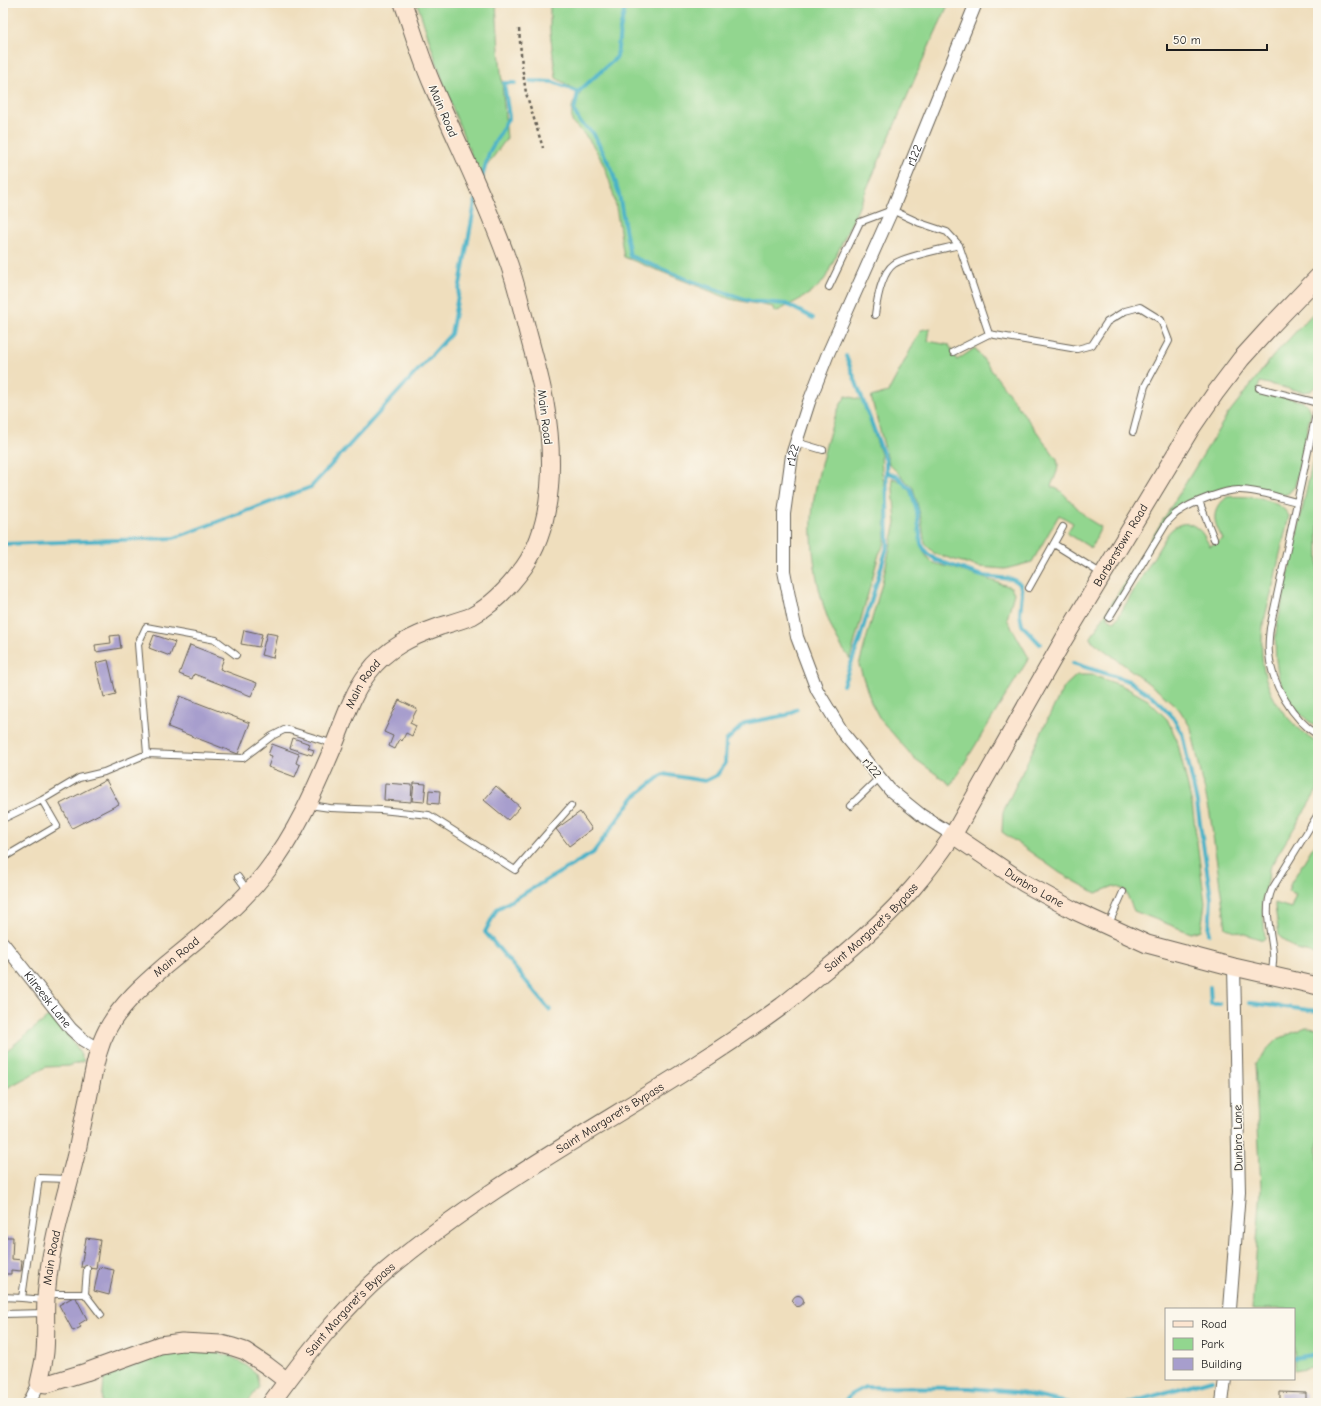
<svg xmlns="http://www.w3.org/2000/svg" width="1321" height="1406" viewBox="0 0 1321 1406" font-family="'Comic Neue',sans-serif">
	<style>
		.green { fill: #92d68f; stroke: #577956 }
		.lines { fill: none; stroke-linecap: round; stroke-linejoin: round }
		.stream { stroke: #49b2c7; stroke-width: 4 }
		.building { fill: #a79ecd }
		.lane-casing { stroke: #666054; stroke-width: 8 }
		.street-casing { stroke: #666054; stroke-width: 14 }
		.secondary-casing { stroke: #666054; stroke-width: 19 }
		.path { stroke: #666054; stroke-width: 2.5; stroke-dasharray: 3 3; stroke-linecap: butt }
		.lane { stroke: #fff; stroke-width: 6 }
		.street { stroke: #fff; stroke-width: 12 }
		.secondary { stroke: #fce5d0; stroke-width: 17 }
		.labels { text-anchor: middle; stroke-width: 3; stroke-linejoin: round; paint-order: stroke }
		.street-label { font-size: 12px; fill: #1c1c1c; stroke: #fbf7ec }
	</style>
	<rect width="100%" height="100%" fill="#fbf7ec"/>
	<filter id="ink" filterUnits="userSpaceOnUse"><feTurbulence type="fractalNoise" baseFrequency=".025" numOctaves="2"/><feDisplacementMap in="SourceGraphic" scale="8" xChannelSelector="R" yChannelSelector="G"/><feConvolveMatrix kernelMatrix="1 2 1 2 8 2 1 2 1" color-interpolation-filters="sRGB"/></filter>
	<filter id="wash" filterUnits="userSpaceOnUse"><feTurbulence type="fractalNoise" baseFrequency=".012" numOctaves="4" result="noise"/><feDisplacementMap in="SourceGraphic" scale="16" xChannelSelector="R" yChannelSelector="G"/><feGaussianBlur stdDeviation="0.9" result="paint"/><feColorMatrix in="noise" values="0 0 0 0 0 0 0 0 0 0 0 0 0 0 0 0 0 1.4 0 .05"/><feComposite in="paint" operator="in"/></filter>
	<g filter="url(#wash)">
		<rect width="100%" height="100%" fill="#efdebd"/>
		<path class="green" d="M417,3H496L499,50L507,138L481,174L471,155L447,94Z
			M550,3H949L926,53L858,209L826,277C816,293 796,301 780,310L774,312L773,307L730,299L624,257C617,216 615,175 589,140C584,133 577,128 572,122C571,106 571,104 581,93L556,78L550,32Z
			M1318,308V377L1317,384L1311,391L1303,392L1260,382L1257,391L1301,401C1307,403 1309,406 1311,412L1295,486L1289,493L1284,495L1246,486L1226,487L1188,500L1179,506L1171,515L1107,617L1115,622L1167,535C1174,525 1186,519 1197,528C1203,532 1206,540 1210,546L1223,539C1213,522 1210,511 1227,497C1245,495 1280,498 1289,516C1283,541 1277,566 1272,591C1268,606 1262,623 1262,639C1259,687 1280,717 1318,744V789L1269,869L1268,881L1262,901L1265,938L1263,940L1226,928L1210,814L1191,728L1179,709L1161,693L1090,639L1228,414L1274,355Z
			M930,328L928,341L949,345L957,360L975,348L1057,459C1060,469 1055,476 1051,486L1061,491L1088,519L1101,527L1091,548L1067,533L1073,523L1059,515L1032,562L1005,569L979,567L935,554L926,545L924,539L921,518L913,488L889,464L871,397L888,392L921,330Z
			M846,396L862,400L881,454L882,473L886,491L885,543L879,554L850,659C847,654 843,650 840,644C819,611 808,545 813,506C815,487 820,468 825,449C830,431 835,411 846,396Z
			M1318,443V728C1298,716 1280,691 1277,668C1275,656 1275,643 1276,631L1316,446Z
			M892,478C928,487 908,544 932,562C937,565 947,566 953,568C972,574 992,581 1011,587L1014,593L1007,619L1029,658L951,785L914,758L880,719L871,702L859,665L881,587L896,522Z
			M1077,675H1092L1123,686L1148,700L1167,719L1177,740L1192,804L1205,903L1201,930L1191,933L1134,911L1125,890L1114,886L1096,893L1060,873L1002,832L1003,812L1060,694L1066,685Z
			M1318,838V955L1297,950L1280,937L1279,935L1275,907V903L1291,908L1296,894L1288,891L1291,883Z
			M52,1014L76,1046L84,1061L69,1066L46,1067L3,1090V1048L6,1051Z
			M1306,1027L1318,1028V1366L1294,1370V1309H1252L1261,1189L1255,1063L1278,1039Z
			M204,1350L230,1356L247,1366L256,1373L259,1387L247,1403H102L104,1379L150,1359L180,1351Z"/>
		<g class="lines">
			<path class="stream" d="M626,3L620,30L617,57L578,92L574,111L580,122L593,133L612,170L619,194L630,256L694,282L750,301L786,304L813,318
				M530,81L553,82L578,92
				M481,181L489,153L509,117L504,83H515
				M887,472L898,477L911,490L917,511L921,544L927,553L936,560L982,576L1012,579L1020,584L1022,592L1020,614L1022,625L1040,644
				M3,544L174,538L311,487L451,334L476,197
				M1073,663L1129,681L1155,698L1172,716L1182,733L1197,803L1211,898L1209,934
				M843,685L859,642L888,544L886,461L846,356
				M1210,987L1211,1004H1220
				M1250,1003L1318,1011
				M550,1010L485,932L497,909L593,853L634,797L663,774L705,781L717,775L725,764L726,741L745,723L787,715L797,709
				M1294,1358L1318,1354
				M843,1403L850,1395L865,1387L970,1388L1015,1392L1068,1403
				M1129,1403L1212,1379"/>
		</g>
		<g id="blocks">
			<path class="building" d="M244,630L262,634L259,647L241,644Z
				M267,633L278,635L273,658L261,655Z
				M119,635L121,648L96,652L95,645L111,643L110,636Z
				M154,635L175,642L170,656L149,648Z
				M190,645L224,658L220,669L257,683L251,696L194,674L192,679L179,674Z
				M108,660L116,694L104,697L96,663Z
				M180,696L250,723L238,754L168,727Z
				M399,700L417,709L410,723L416,726L412,736L406,733L402,741L400,739L395,749L389,746L393,736L384,732Z
				M293,738L310,744L308,748L314,750L312,755L290,748Z
				M272,744L299,754L296,763L300,765L295,777L268,767L272,756L268,755Z
				M106,780L119,804L72,828L60,804Z
				M385,783L412,785L411,802L384,800Z
				M414,783L426,784L424,802L412,801Z
				M496,786L520,807L508,820L484,800Z
				M429,790L440,791L439,804L428,803Z
				M580,812L592,829L569,846L556,829Z
				M3,1237H13L12,1259L22,1260L21,1271L11,1270V1274H3Z
				M86,1238L100,1240L96,1269L81,1267Z
				M99,1267L114,1270L109,1295L94,1291Z
				M792.5 1301a5.5 5.5 0 1 1 11 0a5.5 5.5 0 1 1-11 0Z
				M75,1296L87,1319L79,1324L81,1327L73,1331L59,1305Z
				M1280,1392L1306,1393V1403H1280Z"/>
		</g>
	</g>
	<g filter="url(#ink)">
		<use href="#blocks" fill-opacity="0" stroke="#666054" stroke-width="1"/>
		<g class="lines">
			<g class="lane-casing">
				<path id="lane" d="M829,287L860,222L892,210L920,223L947,232L959,245L989,334L1077,349L1092,345L1107,322L1125,311L1140,307L1161,320L1169,341L1145,386L1133,432
					M875,315C877,300 881,273 894,264C905,256 944,249 959,245
					M953,352L989,334
					M1259,388L1318,403
					M1318,405L1270,628C1269,636 1268,645 1269,653C1271,683 1293,720 1318,735
					M796,442L823,450
					M1199,501L1214,539
					M1054,544L1102,574
					M1029,588L1063,527
					M1109,618L1168,521C1172,518 1175,513 1180,511C1191,503 1226,489 1240,490C1259,490 1279,498 1297,502
					M147,754L138,644L146,627L216,640L236,655
					M309,805L330,808L381,810L429,815L515,870L571,806
					M850,806L880,777
					M3,819L42,800L79,778L104,772L147,754L243,758L272,736L286,729L334,744
					M3,858L57,826L42,800
					M238,877L248,891
					M1108,926L1123,892
					M1272,975C1272,968 1274,960 1273,953C1271,931 1263,910 1272,889L1318,814
					M48,1294H85L87,1269
					M85,1294L101,1315
					M3,1297L22,1298L39,1178L67,1179
					M22,1298L44,1300
					M3,1314L45,1313"/>
			</g>
			<g class="street-casing">
				<g id="street">
					<path id="s1" d="M953,835L921,815L890,790L843,733L817,690L797,637L784,571V514L792,455L809,402L827,356L892,210L976,3"/>
					<path id="s2" d="M3,943L71,1029L83,1040L98,1049"/>
					<path d="M1230,1309L1239,1192L1234,967"/>
					<path d="M29,1403L39,1383"/>
					<path d="M1222,1403L1225,1379"/>
				</g>
			</g>
			<g class="secondary-casing">
				<g id="secondary">
					<path id="s3" d="M953,835L1024,883L1073,910L1147,944L1234,967L1318,986"/>
					<path id="s4" d="M287,1381L266,1365L245,1351L233,1347L221,1344L182,1342L160,1345L86,1372L47,1384L39,1383C41,1373 44,1362 45,1352C47,1330 44,1309 47,1287C51,1240 67,1193 78,1146C82,1125 87,1105 91,1084C95,1065 98,1047 107,1030C121,1004 144,984 166,965C201,936 238,908 266,872C296,834 315,790 334,745C344,721 352,694 368,673C386,648 413,636 441,626C451,623 462,620 472,616C492,605 511,585 524,567C555,523 554,454 545,403C541,379 534,356 528,333C521,307 516,281 506,256C485,198 457,143 433,86C421,59 413,31 403,3"/>
					<path id="s5" d="M271,1403C305,1356 342,1309 386,1271C508,1168 654,1100 782,1006C796,995 810,983 823,972C855,946 885,920 912,889C927,872 940,854 953,835L1064,639L1190,430L1216,392L1241,359L1271,326L1318,277"/>
				</g>
			</g>
			<path class="path" d="M519,29L522,66L526,93L543,148"/>
			<use href="#lane" class="lane"/>
			<use href="#street" class="street"/>
			<use href="#secondary" class="secondary"/>
		</g>
	</g>
	<g class="labels">
		<g class="street-label">
			<text transform="translate(443 111) rotate(67)" y="4">Main Road</text>
			<text dy="4" stroke="none"><textPath href="#s1" startOffset="766">r122</textPath></text>
			<text transform="translate(545 417) rotate(83)" y="4">Main Road</text>
			<text dy="4" stroke="none"><textPath href="#s1" startOffset="442">r122</textPath></text>
			<text dy="4" stroke="none"><textPath href="#s5" startOffset="1230">Barberstown Road</textPath></text>
			<text dy="4" stroke="none"><textPath href="#s4" startOffset="1064">Main Road</textPath></text>
			<text transform="translate(872 768) rotate(50)" y="4">r122</text>
			<text dy="4" stroke="none"><textPath href="#s3" startOffset="97">Dunbro Lane</textPath></text>
			<text dy="4" stroke="none"><textPath href="#s5" startOffset="771">Saint Margaret's Bypass</textPath></text>
			<text dy="4" stroke="none"><textPath href="#s4" startOffset="728">Main Road</textPath></text>
			<text dy="4" stroke="none"><textPath href="#s2" startOffset="72">Kilreesk Lane</textPath></text>
			<text dy="4" stroke="none"><textPath href="#s5" startOffset="447">Saint Margaret's Bypass</textPath></text>
			<text transform="translate(1238 1138) rotate(-91)" y="4">Dunbro Lane</text>
			<text dy="4" stroke="none"><textPath href="#s4" startOffset="392">Main Road</textPath></text>
			<text dy="4" stroke="none"><textPath href="#s5" startOffset="123">Saint Margaret's Bypass</textPath></text>
		</g>
	</g>
	<rect width="1321" height="1406" fill="none" stroke="#fbf7ec" stroke-width="16"/>
	<rect x="1165" y="1308" width="130" height="72" fill="#fbf7ec" stroke="#a29f99"/>
	<rect x="1173" y="1321" width="20" height="6" fill="#fce5d0" stroke="#a29f99"/>
	<text x="1201" y="1328" font-size="12" fill="#1c1c1c">Road</text>
	<rect x="1173" y="1338" width="20" height="12" fill="#92d68f" stroke="#a29f99"/>
	<text x="1201" y="1348" font-size="12" fill="#1c1c1c">Park</text>
	<rect x="1173" y="1358" width="20" height="12" fill="#a79ecd" stroke="#a29f99"/>
	<text x="1201" y="1368" font-size="12" fill="#1c1c1c">Building</text>
	<path d="M1167 44v6h100v-6" fill="none" stroke="#1c1c1c" stroke-width="2"/>
	<text x="1173" y="44" font-size="12" fill="#1c1c1c" stroke="#fbf7ec" stroke-width="3" paint-order="stroke">50 m</text>
</svg>
